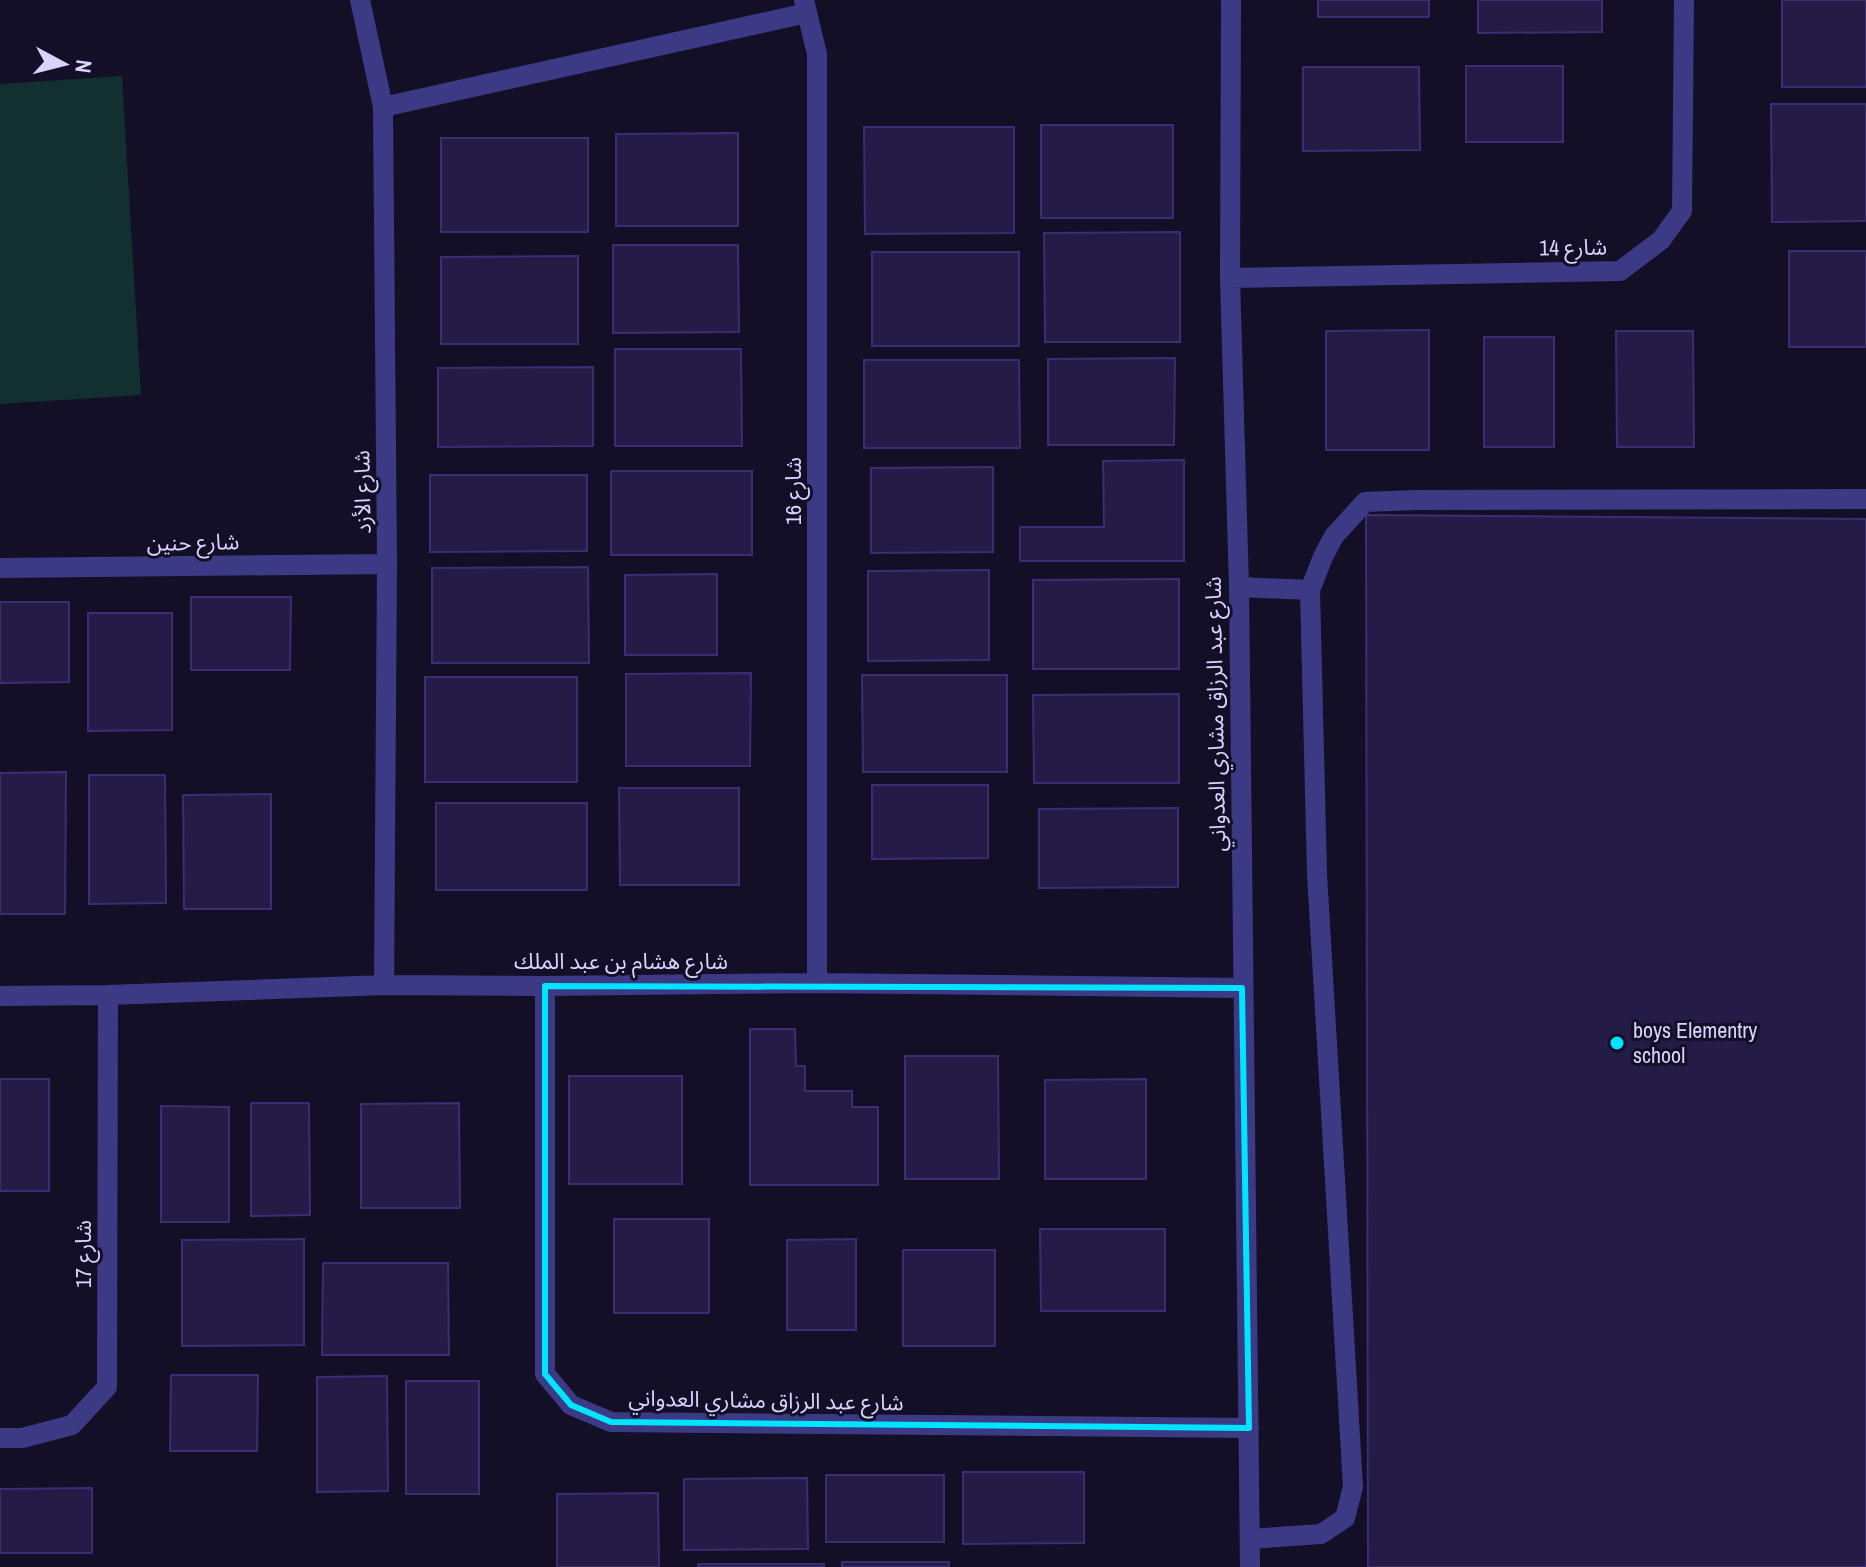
<svg xmlns="http://www.w3.org/2000/svg" width="1866" height="1567" viewBox="0 0 1866 1567" font-family="'Archivo Narrow','Noto Sans Arabic',sans-serif">
	<style>
		.green { fill: #12302f }
		.building { fill: #241b47; stroke: #3b2d73; stroke-width: 2 }
		.lines { fill: none; stroke-linecap: round; stroke-linejoin: round }
		.minor { stroke: #3d3a85; stroke-width: 20 }
		.marked { fill: none; stroke: #00e5ff; stroke-width: 6; stroke-linejoin: round }
		.poi-dot { fill: #00e5ff; stroke: #130f26; stroke-width: 3 }
		.labels { text-anchor: middle; stroke-width: 6; stroke-linejoin: round; paint-order: stroke }
		.street-label { font-size: 22px; fill: #d9d4ff; stroke: #130f26 }
		.poi-label { font-size: 22px; fill: #d9d4ff; stroke: #130f26; text-anchor: start }
	</style>
	<rect width="100%" height="100%" fill="#130f26"/>
	<path class="green" d="M122,76L141,395L0,404V84Z"/>
	<path class="building" d="M1318,0H1429V17H1318Z
		M1478,0H1602V32L1478,33Z
		M1782,0H1866V87H1782Z
		M1466,66H1563V142H1466Z
		M1303,67H1419L1420,150L1303,151Z
		M1771,104H1866V221L1772,222Z
		M1041,125H1173V218H1041Z
		M864,127H1014V233L865,234Z
		M738,133V226H616V134Z
		M441,138H588V232H441Z
		M1180,232V342H1045L1044,233Z
		M613,245H738L739,332L613,333Z
		M1789,251H1866V347H1789Z
		M872,252H1019V346H872Z
		M578,256V344H441V257Z
		M1429,330V450H1326V331Z
		M1616,331H1693L1694,447H1617Z
		M1484,337H1554V447H1484Z
		M615,349H741L742,446H615Z
		M1175,358L1174,445H1048V359Z
		M864,360H1019L1020,448H864Z
		M593,367V446L438,447V368Z
		M1184,460V561H1020V527H1104L1103,461Z
		M993,467V552L871,553V468Z
		M611,471H752V555H611Z
		M430,475H587V551L430,552Z
		M1366,515L1866,519V1567H1368Z
		M588,567L589,663H432V568Z
		M989,570V660L868,661V571Z
		M717,574V655H625V575Z
		M1179,579V669H1033V580Z
		M191,597H291L290,670H191Z
		M0,602H69V682L0,683Z
		M88,613H172V730L88,731Z
		M751,673L750,766H626V674Z
		M862,675H1007V772H863Z
		M425,677H577V782H425Z
		M1179,694V783H1034L1033,695Z
		M66,772L65,914H0V773Z
		M89,775H165L166,903L89,904Z
		M872,785H988V858L872,859Z
		M619,788H739V885H620Z
		M271,794V909H184L183,795Z
		M436,803H587V890H436Z
		M1178,808V887L1039,888V809Z
		M750,1029H795L796,1066H805V1091H852V1107H878V1185H750Z
		M905,1056H998L999,1179H905Z
		M569,1076H682V1184H569Z
		M0,1079H49V1191H0Z
		M1146,1079V1179H1045V1080Z
		M251,1103H309L310,1215L251,1216Z
		M459,1103L460,1208H361V1104Z
		M161,1106L229,1107V1222H161Z
		M614,1219H709V1313H614Z
		M1040,1229H1165V1311H1041Z
		M304,1239V1345L182,1346V1240Z
		M856,1239V1330H787V1240Z
		M903,1250H995V1346H903Z
		M323,1263H448L449,1355H322Z
		M171,1375H258L257,1451H170Z
		M387,1376L388,1491L317,1492V1377Z
		M406,1381H479V1494H406Z
		M963,1472H1084V1543L963,1544Z
		M826,1475H944V1542H826Z
		M807,1478L808,1549L684,1550V1479Z
		M92,1488V1553H0V1489Z
		M658,1493L659,1567H557V1494Z
		M842,1562H949V1567H842Z
		M698,1564H824V1567H698Z"/>
	<g class="lines">
		<path class="minor" d="M360,0L383,107L387,564L384,985
			M804,0L817,54V983
			M1231,0L1230,278L1239,587L1250,1567
			M383,107L807,13
			M1230,278L1620,271L1661,240L1682,211L1684,0
			M0,568L387,564
			M1239,587L1310,590L1317,874L1353,1487L1345,1518L1321,1534L1250,1539
			M1310,590L1323,557L1334,536L1365,502L1415,500L1866,499
			M545,986V1374L571,1405L611,1422L1249,1428
			M0,996L108,995L384,985L545,986L817,983L1242,988
			M0,1438H22L72,1425L107,1387L108,995"/>
	</g>
	<path class="marked" d="M545,986L1242,988L1249,1428L611,1422L571,1405L545,1374Z"/>
	<circle class="poi-dot" cx="1617" cy="1043" r="8"/>
	<g class="labels">
		<g class="street-label">
			<text transform="translate(1573 247) rotate(-1)" y="8">شارع 14</text>
			<text transform="translate(793 491) rotate(-90)" y="8">شارع 16</text>
			<text transform="translate(362 492) rotate(-91)" y="8">شارع الأزد</text>
			<text transform="translate(193 542) rotate(-1)" y="8">شارع حنين</text>
			<text transform="translate(1215 714) rotate(-91)" y="8">شارع عبد الرزاق مشاري العدواني</text>
			<text x="621" y="969">شارع هشام بن عبد الملك</text>
			<text transform="translate(83 1254) rotate(-90)" y="8">شارع 17</text>
			<text transform="translate(766 1400) rotate(1)" y="8">شارع عبد الرزاق مشاري العدواني</text>
		</g>
		<g class="poi-label">
			<text x="1633" y="1038">boys Elementry<tspan x="1633" dy="25">school</tspan></text>
		</g>
	</g>
	<g transform="translate(64 64) rotate(97)" stroke="#130f26" stroke-width="6" paint-order="stroke">
	<path d="M0-6L14 30L0 20L-14 30Z" fill="#d9d4ff"/>
	<text y="-12" font-size="22" font-weight="bold" text-anchor="middle" fill="#d9d4ff">N</text>
	</g>
</svg>
